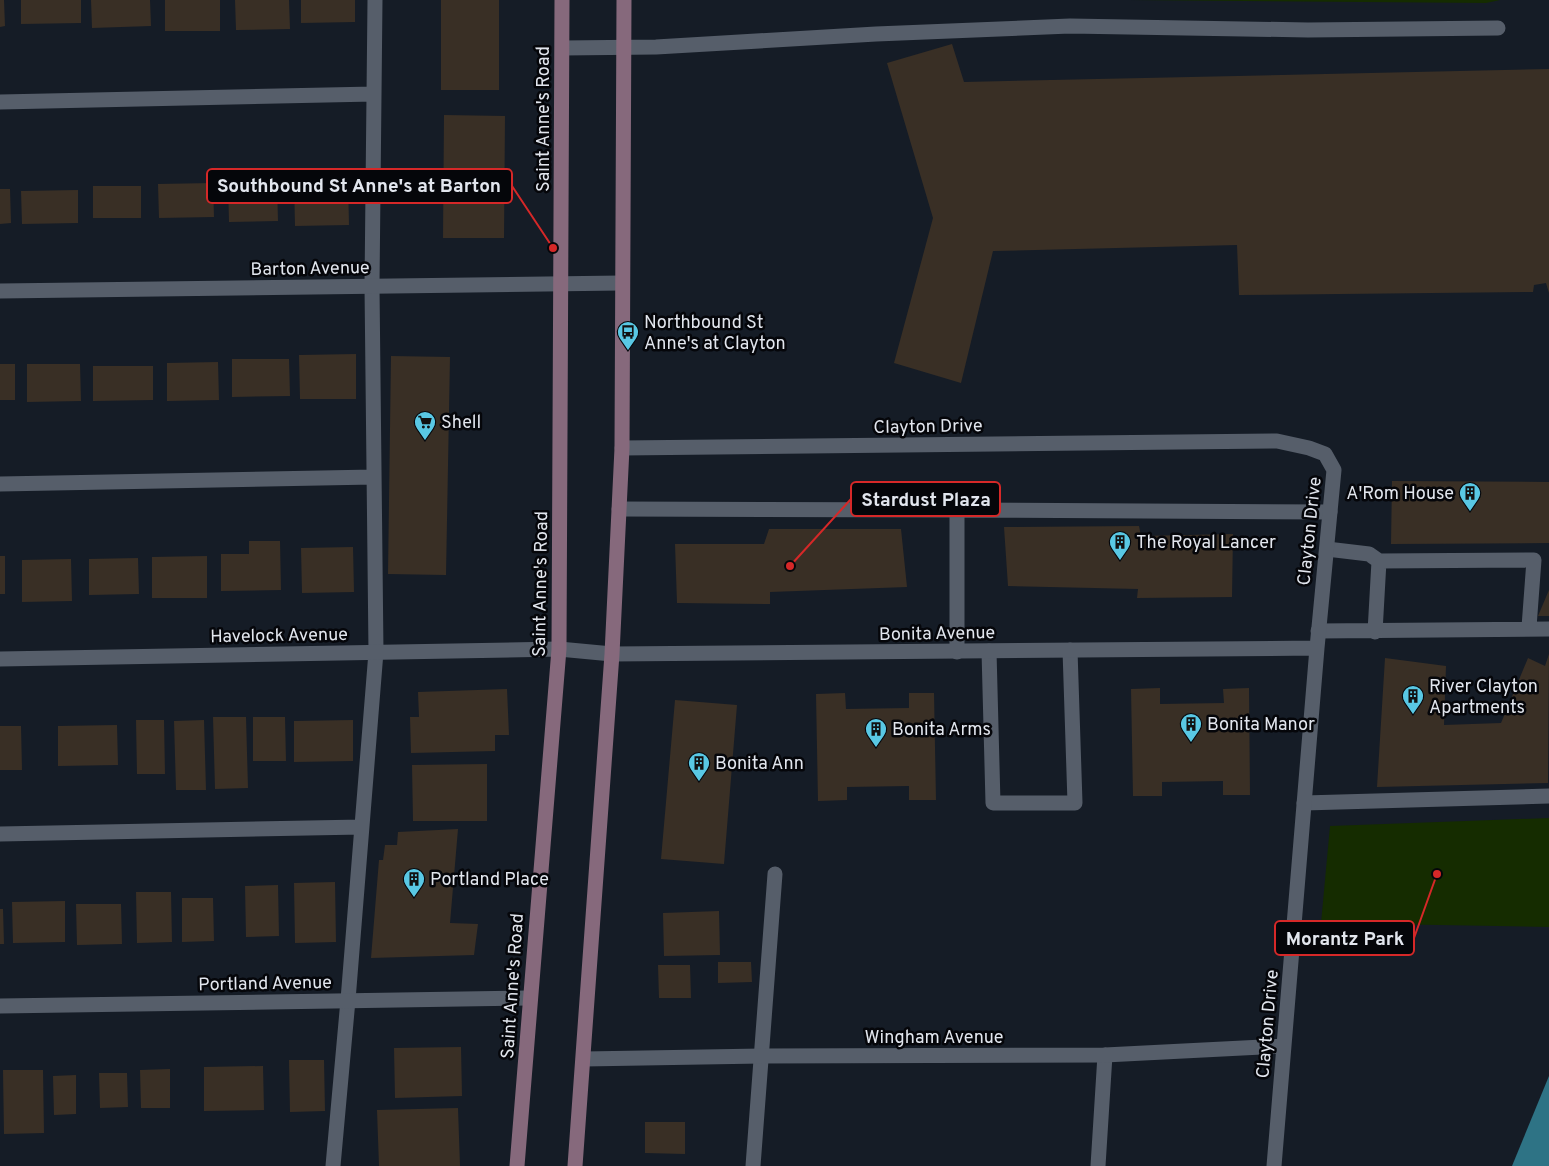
<svg xmlns="http://www.w3.org/2000/svg" width="1549" height="1166" viewBox="0 0 1549 1166" font-family="Overpass,sans-serif">
	<style>
		.green { fill: #152c00 }
		.water { fill: #2e7385 }
		.building { fill: #392f25 }
		.lines { fill: none; stroke-linecap: round; stroke-linejoin: round }
		.lane { stroke: #565e6a; stroke-width: 15 }
		.street { stroke: #565e6a; stroke-width: 15 }
		.secondary { stroke: #86697c; stroke-width: 15 }
		.labels { text-anchor: middle; stroke-width: 5; stroke-linejoin: round; paint-order: stroke }
		.street-label { font-size: 18px; fill: #e2e6ee; stroke: #05060a }
		.poi-label { font-size: 18px; fill: #e2e6ee; stroke: #05060a; text-anchor: start }
		.leader { fill: none; stroke: #d62828; stroke-width: 2 }
		.callout-dot { fill: #d62828; stroke: #05060a; stroke-width: 2 }
		.callout { fill: #05060a; stroke: #d62828; stroke-width: 2 }
		.callout-label { font-size: 19px; text-anchor: middle; font-weight: bold; fill: #e2e6ee }
	</style>
	<rect width="100%" height="100%" fill="#151c26"/>
	<path class="green" d="M1130,0H1500L1486,3Z
		M1549,818V927L1321,923L1330,826Z"/>
	<path class="water" d="M1549,1076V1166H1512Z"/>
	<path class="building" d="M0,0H4L5,26L0,27Z
		M21,0H81V23L21,24Z
		M91,0H150L151,26L92,28Z
		M165,0H220V31H165Z
		M235,0H289L290,29L236,30Z
		M301,0H355V22L301,23Z
		M441,0H499V90H441Z
		M952,44L964,82L1549,69V293L1546,283L1534,285L1533,292L1239,295L1237,245L993,251L961,383L894,363L933,218L887,63Z
		M444,115L505,116L504,238H443Z
		M348,180L349,225L295,226L294,181Z
		M213,183L214,217L159,218L158,184Z
		M277,183L278,221L229,222L228,184Z
		M93,186H141V218H93Z
		M0,189H10L11,223L0,224Z
		M78,190V223L22,224L21,191Z
		M356,354V399H300L299,355Z
		M391,356L450,357L446,575L388,574Z
		M232,359H289L290,396L232,397Z
		M218,362L219,400L167,401V363Z
		M0,364H15V400H0Z
		M27,364H80L81,401L27,402Z
		M93,366H153V400L93,401Z
		M1392,481L1549,482V543L1391,544Z
		M1139,526L1141,536L1233,534L1232,597L1137,598L1138,589L1008,586L1004,527Z
		M769,529H901L907,587L770,592V604L677,603L675,544H764Z
		M249,541H280L281,590L221,591V554H249Z
		M353,547L354,592L302,593L301,548Z
		M0,556H5V594H0Z
		M207,556V598H152V557Z
		M138,558L139,594L89,595V559Z
		M71,559L72,601L22,602V560Z
		M1549,590V616H1538Z
		M1549,654L1548,783L1377,787L1385,658L1446,666L1444,725L1501,723L1528,658L1545,666Z
		M1160,688V704L1224,703L1223,689L1249,688L1250,795H1223V781L1162,782V796H1133L1131,689Z
		M507,689L509,735H495V751L411,753L410,717H419L418,692Z
		M845,693L846,709L909,708V693H934L936,800H909V786L847,787V800L818,801L816,694Z
		M675,700L737,705L724,864L661,859Z
		M213,717H246L248,788L215,789Z
		M253,717H285L286,761H253Z
		M136,720H164L165,774H137Z
		M204,720L206,790H176L174,721Z
		M353,720V761L294,762V721Z
		M117,725L118,765L58,766V726Z
		M0,726H21L22,770H0Z
		M487,764V821H413L412,765Z
		M458,829L450,923L478,924L474,955L371,958L379,860H383L385,845H397L398,832Z
		M335,882L336,942L295,943L294,883Z
		M278,885L279,936L246,937L245,886Z
		M136,892H171L172,942L137,943Z
		M182,898H213L214,941L182,942Z
		M65,901V942L13,943L12,902Z
		M76,904H121L122,944L77,945Z
		M0,909H3L4,944H0Z
		M719,911L720,955L664,956L663,913Z
		M718,962H751L752,982L718,983Z
		M658,965H690L691,998H659Z
		M461,1047L462,1096L395,1098L394,1048Z
		M289,1060H324L325,1111L290,1112Z
		M263,1066L264,1110L204,1111V1067Z
		M170,1069V1108H141L140,1070Z
		M3,1070H43L44,1133L4,1134Z
		M99,1073H127L128,1107L100,1108Z
		M76,1075V1114L54,1115L53,1076Z
		M458,1108L460,1166H379L377,1110Z
		M645,1122H685V1154L645,1153Z"/>
	<g class="lines">
		<path class="lane" d="M563,48L656,47L876,34L1070,26L1308,30L1498,28
			M0,102L374,94
			M0,484L374,477
			M619,509L957,510V652
			M957,510L1330,512
			M1327,549L1369,554L1379,561L1534,560L1529,627
			M1318,631L1549,629
			M1375,632L1379,561
			M989,651L993,803H1075L1070,650
			M1304,803L1549,796
			M0,834L362,827
			M333,1166L348,1000L376,652L372,286L375,0
			M753,1166L775,874
			M1098,1166L1105,1055"/>
		<path class="street" d="M0,291L621,283
			M622,448L1277,441L1309,448L1325,454L1334,470L1317,648L1274,1166
			M0,659L559,649L612,654L1317,648
			M0,1006L530,998
			M584,1059L762,1056L1105,1055L1284,1046"/>
		<path class="secondary" d="M517,1166L559,649L562,0
			M575,1166L612,654L622,448L624,0"/>
	</g>
	<defs>
		<g id="bus-pin" transform="scale(1.125)"><path d="M0 17L-7.5 6A9.5 9.5 0 1 1 7.5 6Z" fill="#59c8e4" stroke="#05060a"/><path d="M-5-6H5V4H4V6H2V4H-2V6H-4V4H-5ZM-3.5-4V0h7V-4ZM-3.5 1.2v1.5H-2V1.2ZM2 1.2v1.5H3.5V1.2Z" fill="#111"/></g>
		<g id="supermarket-pin" transform="scale(1.125)"><path d="M0 17L-7.5 6A9.5 9.5 0 1 1 7.5 6Z" fill="#59c8e4" stroke="#05060a"/><path d="M-6-5.5h2.5l.6 2H6L4.5 2H-2.5L-4.4-4H-6ZM-1.5 3.2a1.3 1.3 0 1 0 .1 0ZM3 3.2a1.3 1.3 0 1 0 .1 0Z" fill="#111"/></g>
		<g id="building-pin" transform="scale(1.125)"><path d="M0 17L-7.5 6A9.5 9.5 0 1 1 7.5 6Z" fill="#59c8e4" stroke="#05060a"/><path d="M-4-6H4V6H1V3H-1V6H-4ZM-2.5-4.3h1.7v1.8h-1.7ZM.8-4.3h1.7v1.8H.8ZM-2.5-1h1.7V.8h-1.7ZM.8-1h1.7V.8H.8Z" fill="#111"/></g>
	</defs>
	<g fill-rule="evenodd">
		<use href="#bus-pin" x="628" y="332"/>
		<use href="#supermarket-pin" x="425" y="422"/>
		<use href="#building-pin" x="1470" y="493"/>
		<use href="#building-pin" x="1120" y="542"/>
		<use href="#building-pin" x="1413" y="696"/>
		<use href="#building-pin" x="1191" y="724"/>
		<use href="#building-pin" x="876" y="729"/>
		<use href="#building-pin" x="699" y="763"/>
		<use href="#building-pin" x="414" y="879"/>
	</g>
	<g class="labels">
		<g class="street-label">
			<text transform="translate(543 119) rotate(-90)" y="6">Saint Anne's Road</text>
			<text transform="translate(310 268) rotate(-1)" y="6">Barton Avenue</text>
			<text transform="translate(928 426) rotate(-1)" y="6">Clayton Drive</text>
			<text transform="translate(1309 531) rotate(-84)" y="6">Clayton Drive</text>
			<text transform="translate(540 584) rotate(-89)" y="6">Saint Anne's Road</text>
			<text transform="translate(937 633) rotate(-1)" y="6">Bonita Avenue</text>
			<text transform="translate(279 635) rotate(-1)" y="6">Havelock Avenue</text>
			<text transform="translate(265 983) rotate(-1)" y="6">Portland Avenue</text>
			<text transform="translate(512 986) rotate(-86)" y="6">Saint Anne's Road</text>
			<text transform="translate(1267 1024) rotate(-85)" y="6">Clayton Drive</text>
			<text x="934" y="1043">Wingham Avenue</text>
		</g>
		<g class="poi-label">
			<text x="644" y="328">Northbound St<tspan x="644" dy="21">Anne's at Clayton</tspan></text>
			<text x="441" y="428">Shell</text>
			<text x="1454" y="499" text-anchor="end">A'Rom House</text>
			<text x="1136" y="548">The Royal Lancer</text>
			<text x="1429" y="692">River Clayton<tspan x="1429" dy="21">Apartments</tspan></text>
			<text x="1207" y="730">Bonita Manor</text>
			<text x="892" y="735">Bonita Arms</text>
			<text x="715" y="769">Bonita Ann</text>
			<text x="430" y="885">Portland Place</text>
		</g>
	</g>
	<path class="leader" d="M553 248L512 186M790 566L851 499M1437 874L1414 938"/>
	<g class="callout-dot">
		<circle cx="553" cy="248" r="5"/>
		<circle cx="790" cy="566" r="5"/>
		<circle cx="1437" cy="874" r="5"/>
	</g>
	<g class="callout">
		<rect x="207" y="169" width="305" height="34" rx="5"/>
		<rect x="851" y="482" width="149" height="34" rx="5"/>
		<rect x="1275" y="921" width="139" height="34" rx="5"/>
	</g>
	<g class="callout-label">
		<text x="359" y="192">Southbound St Anne's at Barton</text>
		<text x="926" y="506">Stardust Plaza</text>
		<text x="1345" y="945">Morantz Park</text>
	</g>
</svg>
